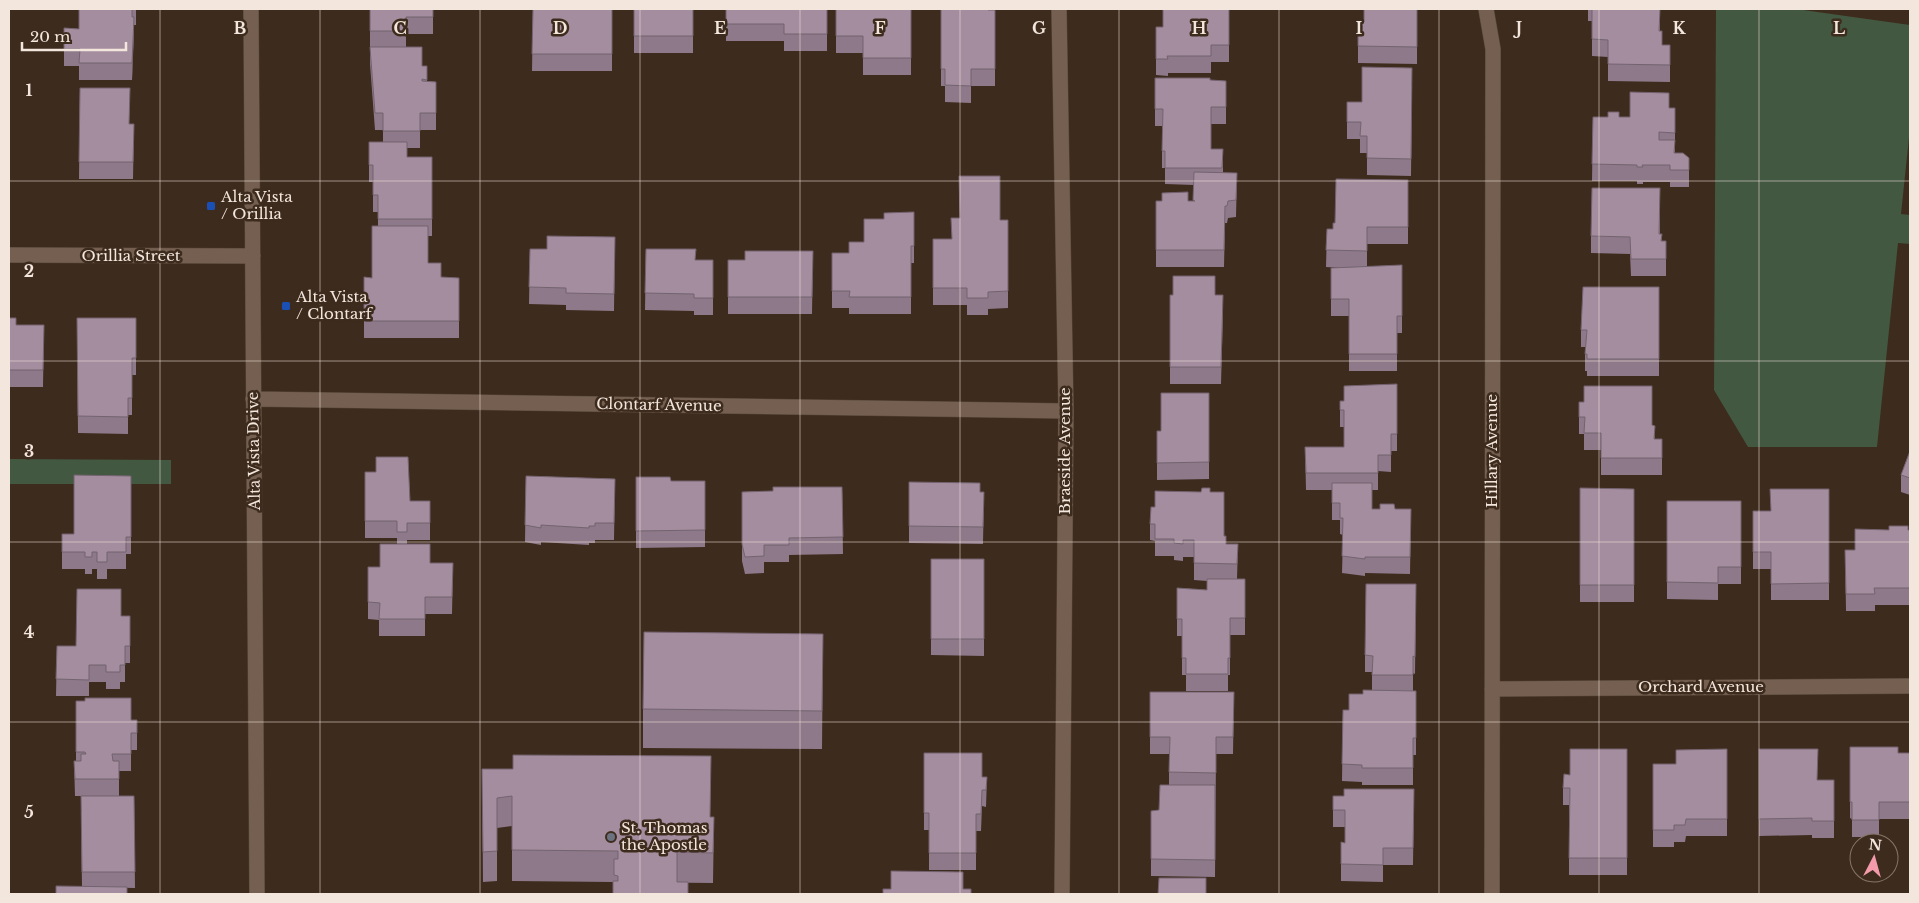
<svg xmlns="http://www.w3.org/2000/svg" width="1919" height="903" viewBox="0 0 1919 903" font-family="'Libre Baskerville',serif">
	<style>
		.green { fill: #425841 }
		.lines { fill: none; stroke-linecap: round; stroke-linejoin: round }
		.minor-casing { stroke: #56463a; stroke-width: 16 }
		.minor { stroke: #745f50; stroke-width: 15 }
		.wall { fill: #8d7989 }
		.shaded-wall { fill: #73636f }
		.building { fill: #a48d9f; stroke: #73636f }
		.grid { fill: none; stroke: #f3e6dd; stroke-width: 1; stroke-opacity: 0.55 }
		.transit-dot { fill: #1a4fb4; stroke: #3d2b1d; stroke-width: 2 }
		.worship-dot { fill: #6b7280; stroke: #3d2b1d; stroke-width: 2 }
		.labels { text-anchor: middle; stroke-width: 5; stroke-linejoin: round; paint-order: stroke }
		.poi-label { font-size: 15px; fill: #f3e6dd; stroke: #3d2b1d; text-anchor: start }
		.street-label { font-size: 15px; fill: #f3e6dd; stroke: #3d2b1d }
		.grid-label { font-size: 16px; text-anchor: middle; font-weight: bold; fill: #f3e6dd; stroke: #3d2b1d; stroke-width: 5; stroke-linejoin: round; paint-order: stroke }
	</style>
	<rect width="100%" height="100%" fill="#3d2b1d"/>
	<path class="green" d="M1716,9H1796L1910,25V128L1901,214L1910,215V244L1898,243L1877,447H1748L1714,390Z
		M9,459L171,460V484H9Z"/>
	<g class="lines">
		<g class="minor-casing">
			<path id="minor" d="M251,9L257,894
				M1059,9L1066,411L1062,894
				M1486,9L1493,49L1492,894
				M9,255L253,256
				M253,399L1066,411
				M1492,689L1910,686"/>
		</g>
		<use href="#minor" class="minor"/>
	</g>
	<path class="wall" d="M79,9H136V25H134L132,80H79V66H64V28L79,29Z
		M370,9H433V34H406V47L422,66H427V81L436,82V130H420V148H407V157H432V236H428V263L441,277L459,278V338H364V277L372,278L378,226V212H373V182H369V142H383V130H375L370,64Z
		M533,9H612V71H532Z
		M634,9H693V53H634Z
		M726,9H827V51H784V41H726Z
		M836,9H911V75H863V53H836Z
		M1229,9V62H1211V73H1168V76L1156,75V27H1163Z
		M1417,9V64L1358,63V22H1364Z
		M1588,9H1660V31L1662,45H1670V82L1608,81V57L1592,56V21H1588Z
		M988,10H995V86H971V103L945,102V86H941V69Z
		M1155,78L1226,81V124H1211V149H1223V173H1237L1236,217L1228,218L1227,223H1225L1224,267H1156V201H1193L1194,185L1165,184V168H1162V126H1155Z
		M1412,85L1411,176L1367,175V153H1360V139H1347V102H1362Z
		M80,88L130,124H134L133,179H79Z
		M1669,108H1675V153L1689,158V187H1670V182H1643V184H1637V181H1592L1593,117H1630Z
		M1408,180V244H1367V267L1402,265V333H1397V371H1349V316H1331V268H1343L1326,267L1327,229H1333L1335,223Z
		M1660,205V234L1662,241H1666V276H1631L1630,254L1591,253V236Z
		M914,212V263H911V314H849V308H832V253H849L864,242L884,219Z
		M1000,220H1008V308L988,309V315H967V305H933V239H951Z
		M615,237L614,311L566,310V305L529,304L530,249H547Z
		M646,249L696,260H713V315H694V311L645,310Z
		M813,251L812,314H728V260H745Z
		M1659,287V376H1587V371H1585V347H1581V330Z
		M1170,295H1215L1223,312L1221,384H1170Z
		M9,318L16,325H44L43,387H9Z
		M77,318H136V375H132V415H128V434L78,433Z
		M1397,384V451H1391V472L1378,471V490H1372V509H1411L1410,574L1365,573V576L1342,573L1343,535L1340,534V520H1332V490H1306L1305,447H1344V427H1340V410L1344,401Z
		M1209,393V479L1157,480V431H1161Z
		M1579,402L1652,426L1655,439H1662V475H1601V450H1584V434H1579Z
		M1910,451V495L1901,492V475Z
		M365,472L410,501H430V540H407V544L430,563H453L452,614H425V636H379V620L368,619V567H380L397,544V538H365Z
		M131,476V554H126V569H107V579H97V569H92V574H85V569H62V534H74Z
		M526,476L615,479L614,540H595V543H589V545L541,542V545L525,542Z
		M636,477L671,481H705V547L636,548Z
		M909,482L980,492H984L983,544L909,543Z
		M842,487L843,554L789,555V562H764V573L745,574L742,561V492L773,491Z
		M1580,488L1634,489V602H1580Z
		M1829,489V600H1771V569H1753V528L1770,511Z
		M1210,492L1224,536L1226,544H1238L1237,579H1245V635H1230V675H1228V691H1186V675H1182V636H1177V588L1207,590V581L1194,580V557H1183V561L1174,560V556H1155V541L1150,540V524L1155,507Z
		M1667,501H1741V584H1718V600L1667,599Z
		M1908,530H1910V605H1875V611H1846L1845,550H1855Z
		M931,559H984V656L931,655Z
		M1416,584L1415,674L1413,673V691H1416V755H1413V785H1362V782L1342,781L1343,710H1349L1363,694L1372,691V672H1365V655Z
		M121,616H130V663H125V682H120V689H106V682H89V696H56L57,646H76Z
		M823,634L822,749L643,748V709Z
		M1150,692H1234L1233,754H1216L1215,877L1151,876V811L1159,810L1169,785V754H1150Z
		M76,701L131,720H137V750H131V771H119V796H134L135,888L82,887L81,813L111,796H75L74,761H76Z
		M1850,747L1898,753H1910V819H1879V837H1852V819L1850,818Z
		M1627,749V875H1569V805H1563V788L1570,775Z
		M1727,749V836H1686L1685,842H1674V847H1653V764H1676Z
		M1759,749L1817,780H1834V838H1812V835L1759,836Z
		M924,753L982,777H987L986,807L982,806L981,831H976V870H929V830H924Z
		M482,769L710,817H714L713,883L512,881V826L497,828V881L483,882Z
		M1414,789L1413,865H1383V882L1341,881V842L1345,843V827H1333V796H1344Z"/>
	<path class="shaded-wall" d="M134,17V34L132,80V63Z"/>
	<path class="building" d="M79,9H132V17H134L132,63H79L80,49H64V28L79,29Z
		M370,9H433V17H406V31H370Z
		M533,9H612V54H532Z
		M634,9H693V36H634Z
		M726,9H827V34H784V24H726Z
		M836,9H911V58H863V36H836Z
		M941,9H988V10H995V69H971V86L945,85V69H941Z
		M1163,9H1229V45H1211V56H1167L1168,59H1156V27H1163Z
		M1364,9H1417V47L1358,46V22H1364Z
		M1592,9H1660L1659,31H1662V45H1670V65L1608,64V40L1592,39Z
		M370,47H422V66H427V80L422,79V81L436,82V113H420V131H383V113H375Z
		M1362,67L1412,68L1411,159L1367,158V136H1360L1361,122H1347V102H1362Z
		M1155,78H1210V80L1226,81V107H1211V149H1223L1222,168H1165V151H1162L1163,109H1155Z
		M80,88H130L129,124H134L133,162H79Z
		M1630,92L1669,93V108H1675V133L1659,132V140H1675L1674,153H1683L1689,158V170H1670V165H1642L1643,167H1637V165L1592,164L1593,117H1608V112H1619V117H1630Z
		M369,142H407V157H432V219H378V195H373V165H369Z
		M1194,172L1237,173L1236,200L1228,201L1227,206H1225L1224,250H1156V201H1162V193L1188,192V201H1195L1193,200Z
		M959,176H1000V220H1008V291L988,292V298H967V288H933V239H952L951,218H960Z
		M1336,179L1408,180V227H1367V251L1326,250L1327,229H1333V223H1335Z
		M1592,188H1660L1659,234H1662L1661,241H1666V259H1631L1630,237L1591,236Z
		M914,212V246H911V297H849L850,291H832V253H849V242H864V219H884V213Z
		M372,226H428V263H441V277L459,278V321H364V277L372,278Z
		M547,236L615,237L614,294L566,293V288L529,287L530,249H547Z
		M646,249H696L695,260H713V298H694V294L645,293Z
		M745,251H813L812,297H728V260H745Z
		M1402,265V316H1397V354H1349V299H1331V268Z
		M1173,276H1215V295H1223L1221,367H1170V295H1173Z
		M1583,287H1659V359H1587V354H1585L1587,330H1581Z
		M9,318H16V325H44L43,370H9Z
		M77,318H136V358H132V398H128V417L78,416Z
		M1397,384V434H1391V455H1378V473H1306L1305,447H1344V410H1340V401H1344V386Z
		M1584,386H1652V425L1655,426L1654,439H1662V458H1601V433H1584L1585,417H1579V402H1584Z
		M1161,393H1209V462L1157,463V431H1161Z
		M1910,451V478L1901,475Z
		M376,457H408L410,501H430V523H407V532H397V521H365V472H376Z
		M74,475L131,476V537H126V552H107V562H97V552H92V557H85V552H62V534H74Z
		M526,476L615,479L614,523H595V526H589V528L541,525V528L525,525Z
		M636,477H670L671,481H705V530L636,531Z
		M909,482L980,483V492H984L983,527L909,526Z
		M1332,483H1372V509H1380V504H1394L1395,509H1411L1410,557H1365V559L1342,556L1343,518H1340V503H1332Z
		M773,487H842L843,537L789,538V545H764V556L745,557L742,544V492L773,491Z
		M1202,488H1210V492H1224V536H1226V544H1238L1237,564L1194,563V540H1183V544L1174,543V539H1155V524H1150L1151,507H1155V491L1201,492Z
		M1580,488L1634,489V585H1580Z
		M1770,489H1829V583L1771,584V552H1753V511H1771Z
		M1667,501H1741V567H1718V583L1667,582Z
		M1889,526H1908V530H1910V588H1874L1875,594H1846L1845,550H1855V529L1889,530Z
		M380,544H430V563H453L452,597H425V619H379L380,603L368,602V567H380Z
		M931,559H984V639H931Z
		M1207,579H1245V618H1230V658H1228V674H1186V658H1182V619H1177V588L1207,590Z
		M1366,584H1416L1415,657L1413,656V675H1372L1373,656L1365,655Z
		M77,589H121V616H130V646H125V665H120V672H106V665H89V680L56,679L57,646H76Z
		M644,632L823,634L822,711L643,709Z
		M1363,690L1416,691V738H1413V768H1362V765L1342,764L1343,710H1349V694H1363Z
		M1150,692H1234L1233,737H1216V773L1169,772L1170,737H1150Z
		M85,698H131V720H137V733H131V754H112L113,761H119V779H75L74,761H81V754H86L85,752H76V701H85Z
		M1850,747H1898V753H1910V802H1879V820H1852V802H1850Z
		M1570,749H1627V858H1569L1570,788H1563L1564,774L1570,775Z
		M1727,749V819H1686L1685,825H1674V830H1653V764H1676V750Z
		M1759,749H1818L1817,780H1834V821H1812V818L1759,819Z
		M924,753H982V777H987L986,790H982L981,814H976V853H929V813H924Z
		M513,755L711,756L710,817H714L713,853L677,852V882H688V894H613V881H618V876L614,875V859H618V851L512,850V796L497,798V851L483,852L482,769H513Z
		M1160,785H1215V860L1151,859V811L1159,810Z
		M1344,789H1414L1413,848H1383V865L1341,864V842L1345,843V810H1333V796H1344Z
		M81,796H134L135,872H82Z
		M891,871L963,872V889H971V894H883V889H891Z
		M1159,878H1206V894H1158Z
		M56,886L127,887V894H56Z"/>
	<path class="grid" d="M160,9V894M320,9V894M480,9V894M640,9V894M800,9V894M960,9V894M1119,9V894M1279,9V894M1439,9V894M1599,9V894M1759,9V894M9,181H1910M9,361H1910M9,542H1910M9,722H1910"/>
	<g class="transit-dot">
		<rect x="206" y="201" width="10" height="10" rx="2.5"/>
		<rect x="281" y="301" width="10" height="10" rx="2.5"/>
	</g>
	<circle class="worship-dot" cx="611" cy="837" r="5"/>
	<g class="labels">
		<g class="poi-label">
			<text x="221" y="202">Alta Vista<tspan x="221" dy="17">/ Orillia</tspan></text>
			<text x="296" y="302">Alta Vista<tspan x="296" dy="17">/ Clontarf</tspan></text>
			<text x="621" y="833">St. Thomas<tspan x="621" dy="17">the Apostle</tspan></text>
		</g>
		<g class="street-label">
			<text x="131" y="261">Orillia Street</text>
			<text transform="translate(659 405) rotate(1)" y="5">Clontarf Avenue</text>
			<text transform="translate(254 451) rotate(-91)" y="5">Alta Vista Drive</text>
			<text transform="translate(1065 451) rotate(-90)" y="5">Braeside Avenue</text>
			<text transform="translate(1492 451) rotate(-90)" y="5">Hillary Avenue</text>
			<text x="1701" y="692">Orchard Avenue</text>
		</g>
	</g>
	<g class="grid-label">
		<text x="240" y="34">B</text>
		<text x="400" y="34">C</text>
		<text x="560" y="34">D</text>
		<text x="720" y="34">E</text>
		<text x="880" y="34">F</text>
		<text x="1039" y="34">G</text>
		<text x="1199" y="34">H</text>
		<text x="1359" y="34">I</text>
		<text x="1519" y="34">J</text>
		<text x="1679" y="34">K</text>
		<text x="1839" y="34">L</text>
		<text x="29" y="96">1</text>
		<text x="29" y="277">2</text>
		<text x="29" y="457">3</text>
		<text x="29" y="638">4</text>
		<text x="29" y="818">5</text>
	</g>
	<rect width="1919" height="903" fill="none" stroke="#f3e6dd" stroke-width="20"/>
	<g transform="translate(1874 858) rotate(6)"><circle r="24" fill="#3d2b1d" stroke="#86766a"/>
	<path d="M0-4L9 19L0 12L-9 19Z" fill="#f39aab"/>
	<text y="-8" font-size="14" font-weight="bold" text-anchor="middle" fill="#f3e6dd">N</text>
	</g>
	<path d="M22 42v8h104v-8" fill="none" stroke="#f3e6dd" stroke-width="2.5"/>
	<text x="30" y="42" font-size="15" fill="#f3e6dd" stroke="#3d2b1d" stroke-width="4" paint-order="stroke">20 m</text>
</svg>
